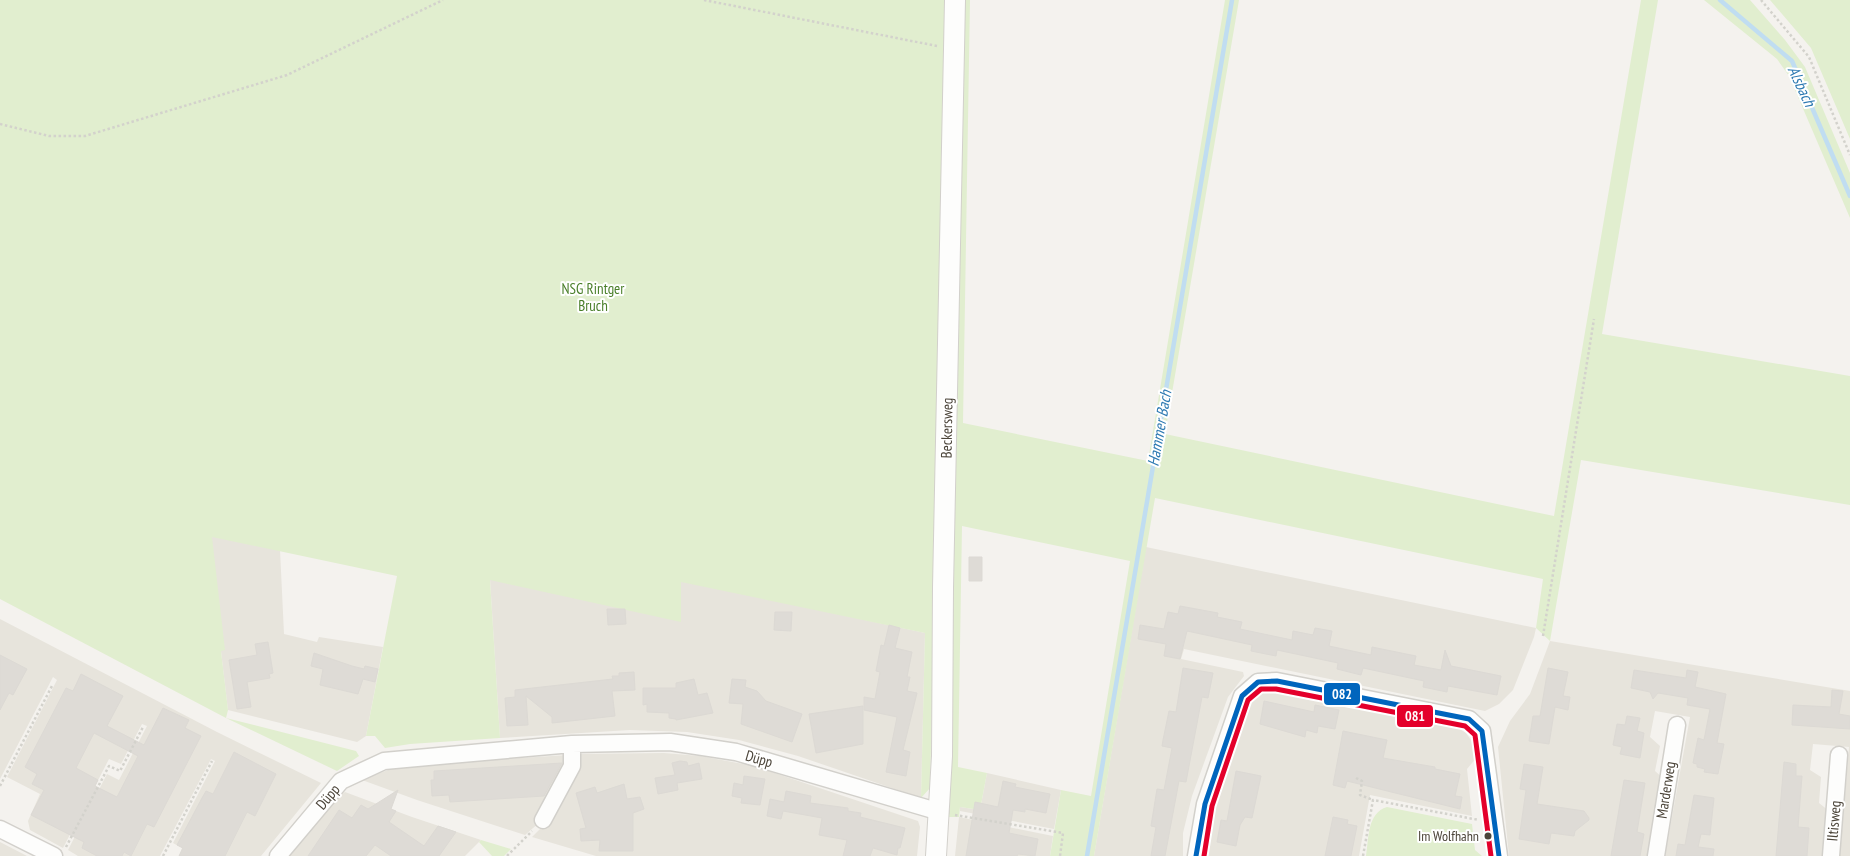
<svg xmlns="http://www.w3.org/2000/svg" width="1850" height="856" viewBox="0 0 1850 856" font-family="'PT Sans Narrow',sans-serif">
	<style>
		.residential { fill: #e7e4dc }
		.green { fill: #e1eecf }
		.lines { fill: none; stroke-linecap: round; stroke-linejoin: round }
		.stream { stroke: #c0ddf1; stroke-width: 4.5 }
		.building { fill: #dedbd6; stroke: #dcd9d4; fill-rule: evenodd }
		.minor-casing { stroke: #d2d0cb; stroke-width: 19 }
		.tertiary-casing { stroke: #d2d0cb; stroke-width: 22 }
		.path { stroke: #d3d2cc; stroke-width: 2.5; stroke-dasharray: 2.5 2.5; stroke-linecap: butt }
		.minor { stroke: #fdfdfc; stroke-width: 16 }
		.tertiary { stroke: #fdfdfc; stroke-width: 20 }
		.bus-1-casing { stroke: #fff; stroke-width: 9 }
		.bus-2-casing { stroke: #fff; stroke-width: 9 }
		.bus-1 { stroke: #0065bd; stroke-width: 5 }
		.bus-2 { stroke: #e4002b; stroke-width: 5 }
		.bus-dot { fill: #4b4439; stroke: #fff; stroke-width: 2 }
		.labels { text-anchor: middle; stroke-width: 4; stroke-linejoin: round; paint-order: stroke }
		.bus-label { font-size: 14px; fill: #4b4439; stroke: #fff; text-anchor: end }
		.park-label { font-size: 15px; fill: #4a7f2a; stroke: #fff }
		.street-label { font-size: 15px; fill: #4b4439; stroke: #fff }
		.water-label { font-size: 16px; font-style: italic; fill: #2e7ab2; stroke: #fff }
		.line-badge { stroke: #fff; stroke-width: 2 }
		.badge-label { font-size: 14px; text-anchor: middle; font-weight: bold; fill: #fff }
	</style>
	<rect width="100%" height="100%" fill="#f4f2ee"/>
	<path class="residential" d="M207,534L280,550L284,634L317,642L319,637L383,647L366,736L357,742L228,710Z
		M1146,547L1536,628L1534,637L1513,690L1499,704L1485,711L1184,649L1181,659L1243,672L1244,676L1228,697L1192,796L1183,833V856H1094Z
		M490,579H677L925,633L921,798L798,756L739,740L687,732L630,730L500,738Z
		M0,619L217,732L321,783L261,856H179L182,848L173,843L215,761L211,759L160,856H78L68,850L107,774L119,780L147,726L142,724L121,764L109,759L63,848L30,830L28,821L40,794L7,777L57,680L53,677L0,779Z
		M1550,641L1850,691V856H1840L1849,747L1813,744L1810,770L1821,777L1819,803L1829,811L1826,856H1665L1690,717L1655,711L1650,737L1660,746L1655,771L1665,780L1651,856H1509L1498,747L1510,721L1530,694Z
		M1266,689L1458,728L1466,733L1475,746L1477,757L1467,769L1472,816L1370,795L1359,856H1205L1212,805L1252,699L1258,692Z
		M664,753L700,756L754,766L918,821L920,827L917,856H596L532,837L555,814L579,754Z
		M568,755L540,822L525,835L417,800L362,780L388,770L412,765Z
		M987,773L1061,790L1054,829L960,811V807L980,810Z
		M345,792L412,817L481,840L465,856H290L333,802Z
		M959,817L1053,836L1050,856H955Z
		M0,842L27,856H0Z"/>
	<path class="green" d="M0,0H946L933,582L934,627L930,788L921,798L925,633L681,582V622L490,580L500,738L410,744L385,748L375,736H366L397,576L212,537L225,650L221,651L228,710L226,718L356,751L359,756L337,771L226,718L0,599Z
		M965,0H970L963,423L1148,461L1225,0H1239L1165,434L1554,516L1641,0H1658L1602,334L1850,376V505L1581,460L1550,641L1536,628L1543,579L1155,498L1094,856H1050L1061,790L1091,796L1130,561L962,526L958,767L987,773L980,810L960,807L959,817H949L960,82Z
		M1704,0H1750L1785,40L1805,67L1850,173V218L1789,76L1777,59Z
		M1770,0H1850V139L1811,48Z
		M1387,807L1472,824L1475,850L1482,856H1366C1369,838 1367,813 1387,807Z
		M481,840L511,849L504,856H492L479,842Z"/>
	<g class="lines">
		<path class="stream" d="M1720,0L1792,61L1850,196
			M1087,856L1232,0"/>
	</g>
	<path class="building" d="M969,557H982V581H969Z
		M1180,606L1218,613L1217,617L1242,622L1240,629L1292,640L1293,631L1313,635L1315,628L1332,631L1329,646L1371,655L1372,647L1416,656L1414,665L1441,670L1445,650L1451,666L1501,676L1497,695L1448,686L1447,692L1423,687L1424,681L1363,668L1361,675L1337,669L1338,663L1277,650L1276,656L1251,651L1252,645L1187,631L1180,659L1164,656L1166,644L1138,639L1140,625L1164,629L1168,612L1178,614Z
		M607,609H625L626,624L608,625Z
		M775,612H792L791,631L774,630Z
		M889,625L900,628L895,648L912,652L907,677H910L907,691L917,693L903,750L910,752L906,776L886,772L897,717L864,710V697L875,699L880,672L876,671L881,645L884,646Z
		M268,642L273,673L269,674L270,678L247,682L251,707L237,709L229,660L257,655L255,644Z
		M314,653L352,666L364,669L365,666L378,669L375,682L363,679L358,694L320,685L323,669L311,666Z
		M0,655L27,669L13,695L9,693L0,710Z
		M1183,668L1213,673L1208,698L1202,697L1186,782L1179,781L1165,856H1151L1156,827L1151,826L1157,789L1164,790L1172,748L1162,746L1163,740L1169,711L1176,712Z
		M1548,668L1568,672L1563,696L1570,697L1568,710L1555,707L1549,744L1529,741L1533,716H1540Z
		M1634,670L1686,678L1687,670L1698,672L1695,687L1726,694L1717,743L1724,744L1718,774L1704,772L1705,769L1697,767V764L1693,763L1698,738L1704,740L1710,709L1687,705L1688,698L1658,693L1653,699L1650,692L1631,688Z
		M634,672L635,690L612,691L615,716L552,723V717L526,696L528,725L507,726L505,698L515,697V690L613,679L612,676H619V673Z
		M81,674L123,696L107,726L144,745L163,708L189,720L185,728L201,736L154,827L147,824L131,856L124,852L122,856H97L82,848L84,842L31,815L44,790L32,784L37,774L25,767L66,688L73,691ZM94,733L138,756L117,797L95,786L98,780L76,768Z
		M694,679L698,695L707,693L713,713L676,720V719L669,718V713L647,712V704L643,705V688H676V683Z
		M732,679L746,680L745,687L757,691L766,701L802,714L792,742L741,724L743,704L729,703Z
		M1832,690L1843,691L1839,714L1850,716V729L1792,725L1793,705L1831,707Z
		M1264,701L1314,712L1315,705L1339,710L1335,729L1318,726L1317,733L1306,730L1305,737L1260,724Z
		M863,706V744L816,753L809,714Z
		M1627,716L1640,718L1637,731L1644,733L1640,758L1620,754L1622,747L1613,745L1617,724L1625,725Z
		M1343,731L1387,740L1383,758L1435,767V769L1460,774L1455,796L1462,797L1460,809L1347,781L1345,788L1333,785Z
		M234,752L276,774L255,816L247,812L225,856H179L183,848L177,845L202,798L206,791L213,794Z
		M680,761L687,762L688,766L699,763L702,779L677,783L678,790L658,794L655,778L675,775L672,763Z
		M1784,762L1796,764V776H1802L1798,827L1809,828L1807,856H1776Z
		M562,763L544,796L450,802L449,795L432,796L431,780H434V771Z
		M1524,764L1543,767L1537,804L1584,811L1589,818V820L1575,831L1574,836L1551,833L1549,844L1519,839L1526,790L1520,789Z
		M1236,771L1261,776L1252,818L1245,817L1240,825L1236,846L1217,842L1221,820L1227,821Z
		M744,776L765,779L760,805L741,803L742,798L732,796L734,783L743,785Z
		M1624,780L1645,783L1637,832L1644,834L1640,856H1611Z
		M1003,781L1016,784L1015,787L1050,794L1046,813L1025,809V812L1013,810L1009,833L1038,839L1035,856L1018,854L1017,856H966L975,802L998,807Z
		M624,784L627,799L640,797L644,809L633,813V851H599L600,840L581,841L580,829L586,828L576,793L595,787L597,793Z
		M398,790L391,809L396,811L389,822L424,846L438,826L456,832L439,856H391L375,845L366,856H308L339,810L352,818L361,805L368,809Z
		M786,791L811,796L810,803L848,808V811L861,813L860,817L905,828L900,848H898L897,855L873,848L870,856H843L847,840L819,835L822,818L783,811L781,819L767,816L770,799L784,802Z
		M1694,795L1714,798L1710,835L1701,834L1698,847L1714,849L1713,856H1676L1678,844L1685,845Z
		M1333,817L1348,820L1347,824L1357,826L1351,856H1325Z"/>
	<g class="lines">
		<g class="minor-casing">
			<path id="minor" d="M543,820L572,766V744
				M0,829L54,856
				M278,856L341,781L384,761L572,744L670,742L736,752L940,812
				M1196,856L1205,804L1242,696L1258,682L1277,681L1469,719L1482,731L1499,856
				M1656,856L1677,725
				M1831,856L1839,755"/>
		</g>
		<g class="tertiary-casing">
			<path id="tertiary" d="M936,856L942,756L943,588L955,0"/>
		</g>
		<path class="path" d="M704,0L937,46
			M1761,0L1809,57L1850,155
			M0,124L49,136H85L287,75L443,0
			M1543,636L1594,319
			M1356,778L1362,781L1360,795L1373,800
			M0,786L52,686
			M955,815L1063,833L1060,856
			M66,847L109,766L120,771L143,727
			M163,856L212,761
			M507,856L532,831
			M1363,856L1373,800L1479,820"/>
		<use href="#minor" class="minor"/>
		<use href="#tertiary" class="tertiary"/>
		<g class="bus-1-casing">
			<path id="bus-1" d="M1196,856L1205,804L1242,696L1258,682L1277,681L1469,719L1482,731L1499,856"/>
		</g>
		<g class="bus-2-casing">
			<path id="bus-2" d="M1204,856L1212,806L1248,700L1261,689H1276L1465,726L1475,735L1491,856"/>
		</g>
		<use href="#bus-1" class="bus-1"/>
		<use href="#bus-2" class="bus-2"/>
	</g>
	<circle class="bus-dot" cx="1488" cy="836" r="4.5"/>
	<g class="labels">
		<g class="bus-label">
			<text x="1479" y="841">Im Wolfhahn</text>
		</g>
		<g class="park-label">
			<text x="593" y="294">NSG Rintger<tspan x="593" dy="17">Bruch</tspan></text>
		</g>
		<g class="street-label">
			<text transform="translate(947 428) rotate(-89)" y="5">Beckersweg</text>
			<text transform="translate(759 759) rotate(16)" y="5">Düpp</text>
			<text transform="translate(1666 790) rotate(-81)" y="5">Marderweg</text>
			<text transform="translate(328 797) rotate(-50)" y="5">Düpp</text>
			<text transform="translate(1834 821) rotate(-85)" y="5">Iltisweg</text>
		</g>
		<g class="water-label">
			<text transform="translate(1802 86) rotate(65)" y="6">Alsbach</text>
			<text transform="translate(1159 428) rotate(-80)" y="6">Hammer Bach</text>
		</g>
	</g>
	<g class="line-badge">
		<rect x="1323" y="682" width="38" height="24" rx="5" fill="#0065bd"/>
		<rect x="1396" y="704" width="38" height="24" rx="5" fill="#e4002b"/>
	</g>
	<g class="badge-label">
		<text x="1342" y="699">082</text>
		<text x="1415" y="721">081</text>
	</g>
</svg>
